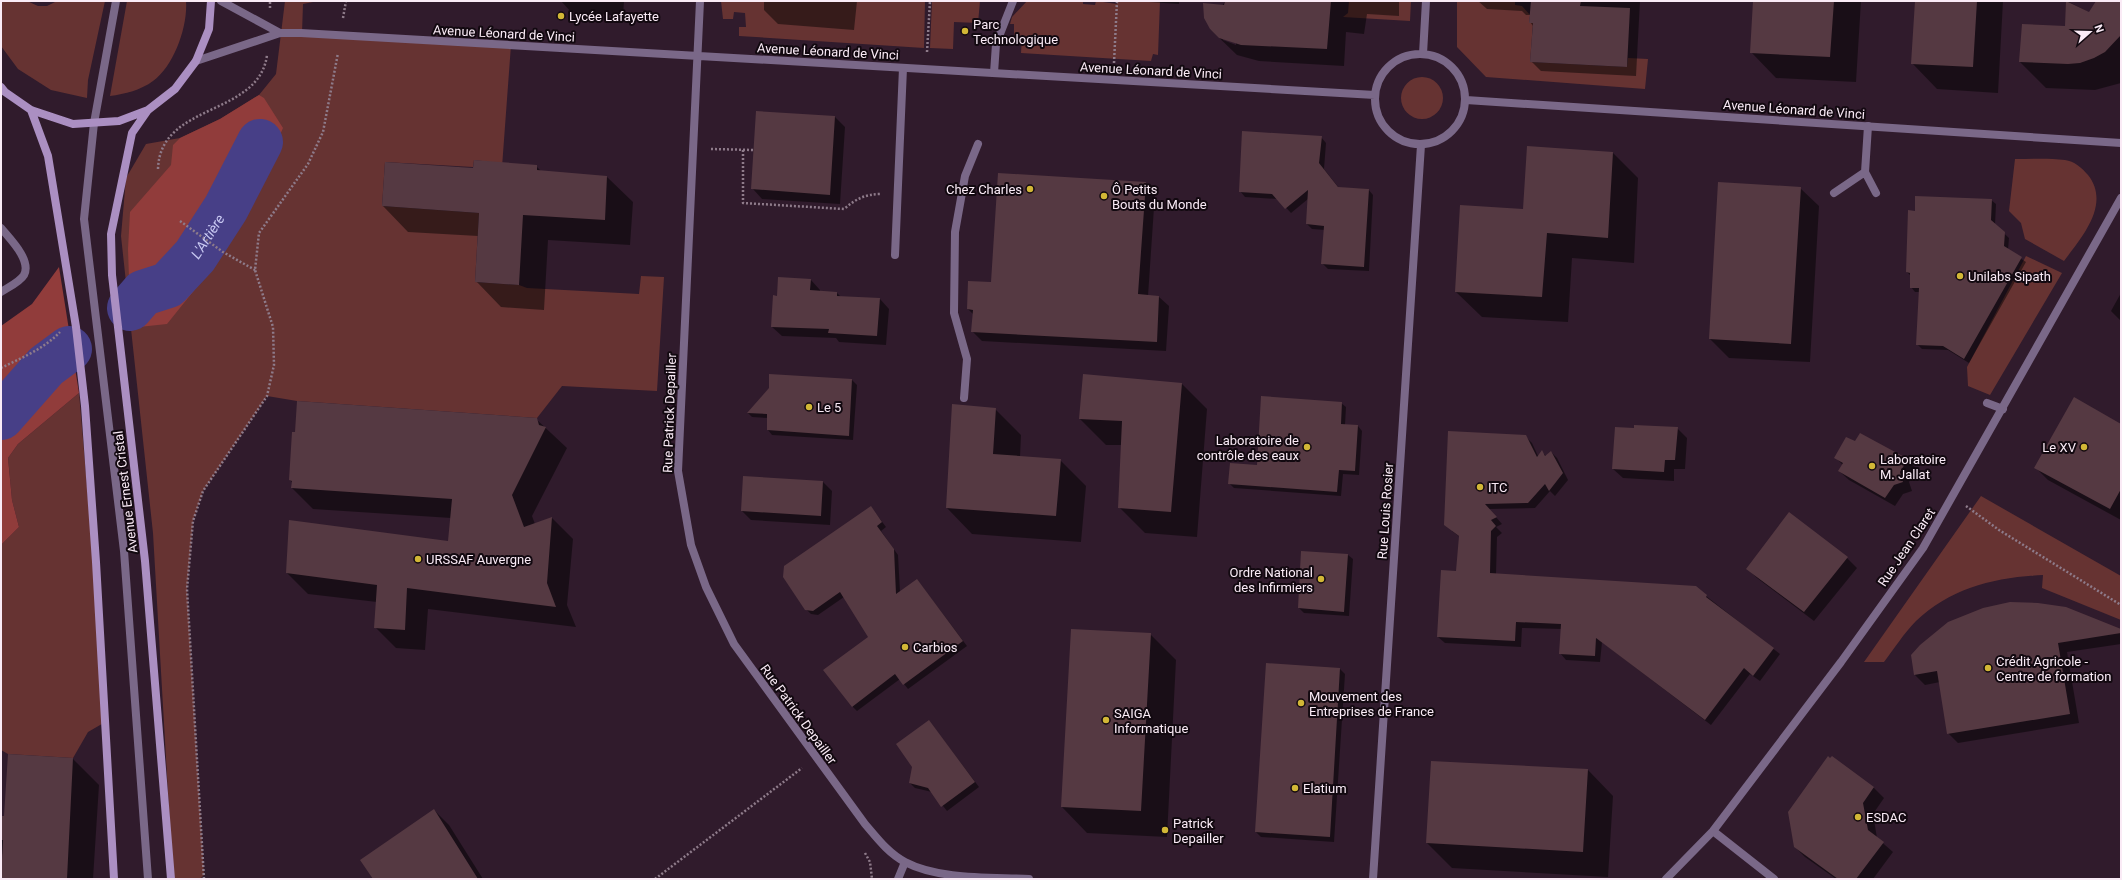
<svg xmlns="http://www.w3.org/2000/svg" width="2122" height="880" viewBox="0 0 2122 880" font-family="Roboto,sans-serif">
	<style>
		.green { fill: #663332 }
		.forest { fill: #913c3b }
		.shadow { fill: #0007; fill-rule: evenodd }
		.lines { fill: none; stroke-linecap: round; stroke-linejoin: round }
		.river { stroke: #473f87; stroke-width: 46 }
		.building { fill: #553942 }
		.path { stroke: #8e7b8a; stroke-width: 2.5; stroke-dasharray: 2 2; stroke-linecap: butt }
		.lane { stroke: #7a6888; stroke-width: 8 }
		.street { stroke: #7a6888; stroke-width: 8 }
		.secondary { stroke: #ab8fc2; stroke-width: 8 }
		.poi-dot { fill: #d2b736; stroke: #120910; stroke-width: 1.5 }
		.labels { text-anchor: middle; stroke-width: 4; stroke-linejoin: round; paint-order: stroke }
		.poi-label { font-size: 13px; fill: #faebf6; stroke: #120910; text-anchor: start }
		.street-label { font-size: 13px; fill: #faebf6; stroke: #120910 }
		.water-label { font-size: 14px; font-style: italic; fill: #c7c7f1; stroke: #120910 }
	</style>
	<rect width="100%" height="100%" fill="#301b2c"/>
	<path class="green" d="M1,1H27L38,6H47L57,1H105L88,80L87,98L51,90L18,69L1,46Z
		M127,1H186C188,26 174,66 153,81C141,90 125,94 110,96Z
		M285,1H318L303,4L302,33L511,45L502,167L490,162L474,160L473,167L385,162L382,206L479,213L475,282L519,285L527,288L639,294L641,276L664,277L657,391L562,386L537,418L297,401L267,396L203,491L193,521L187,589L204,875L200,879H173L153,533L121,236L126,178L146,144L180,138L220,119L259,95L276,74Z
		M721,1H925L924,48L739,36V27H746L745,13L734,12L733,19H723Z
		M932,1H980L978,23L954,22L953,49L930,48Z
		M1027,1H1083V4L1095,5L1096,1L1117,4V1H1160L1158,55L1153,54L1151,61L1021,53L1022,37L1014,35V24H1010L1012,17Z
		M1349,1H1411L1410,21L1343,17L1348,13Z
		M1457,1L1515,2V5L1522,6L1530,15L1529,23H1533L1530,62L1627,67L1628,58L1648,59L1645,89L1486,77L1457,47Z
		M1401 98a21 21 0 1 1 42 0a21 21 0 1 1-42 0Z
		M2015,159C2032,159 2049,158 2065,160C2074,161 2082,168 2088,175C2111,204 2082,237 2064,261L2025,239L2021,223L2009,211Z
		M2026,256L2062,273L1990,395L1968,386L1967,367Z
		M79,393L107,721L88,732L73,758L8,754L1,750V545L19,527L12,500L8,458L18,444Z
		M1981,496L2121,576V620L2042,588L2043,575C1995,577 1951,588 1916,621C1904,633 1894,649 1884,662H1864Z"/>
	<path class="forest" d="M259,95L264,98L283,128L242,219L200,283L167,324L139,327L130,308L128,249L130,212L171,165L173,145L180,138L220,119Z
		M59,267L79,393L18,444L8,458L12,500L19,527L1,545V326L32,304Z"/>
	<path class="shadow" d="M561,1H624L623,16L571,12Z
		M764,1H857L854,30L778,24L764,10Z
		M1134,1H1179V4Z
		M1225,1H1399V16L1367,14L1364,34L1346,32L1344,66L1259,61L1237,55L1210,29ZM1223,38L1236,43V45L1223,40Z
		M1478,1H1640L1636,76L1541,71L1531,61L1533,26L1530,22V15H1526L1522,11L1487,9Z
		M1754,1H1861L1856,82L1776,78L1751,52Z
		M1916,1H2003L1998,93L1937,89L1912,63Z
		M2067,1L2090,13L2097,1H2121V83L2095,90L2046,88L2020,62L2066,27Z
		M757,112L835,117L845,127L840,204L762,199L753,189Z
		M1321,137L1326,143L1324,169L1339,188L1368,189L1373,195L1369,271L1328,269L1322,263L1325,230L1312,229L1307,224L1308,199L1291,213L1278,199L1245,197L1240,191Z
		M1613,153L1638,178L1634,263L1572,258L1568,322L1482,317L1456,292L1524,210Z
		M536,166L542,172L607,177L633,202L630,245L548,240L544,310L501,307L476,281L478,236L408,232L383,206L474,169Z
		M1145,183L1155,193L1148,296L1159,297L1169,306L1166,351L982,341L972,331L973,314L968,309L992,283Z
		M1800,188L1819,206L1810,362L1729,358L1710,339Z
		M1991,200L1996,204L1995,225L2009,238L2008,250L2026,262L1969,363L1948,350L1922,349L1917,344L1920,292H1915L1911,287V276L1907,272L1916,212Z
		M811,280L820,290V292L837,293L841,297L880,299L889,309L886,345L839,342L836,338L782,336L772,327L778,297Z
		M2121,293V321L2111,311Z
		M770,375L852,380L857,385L853,440L772,435L768,430V418L752,417L748,413L770,388Z
		M1182,384L1207,409L1197,537L1145,533L1119,507L1122,445H1106L1080,419Z
		M1341,403L1346,407L1345,425L1358,426L1362,431L1359,475L1343,474L1341,496L1234,488L1229,483L1258,466Z
		M995,409L1021,435L1020,457L1060,460L1086,486L1081,542L972,534L947,508Z
		M536,419L567,448L532,516L535,524L552,518L573,539L567,605L576,627L428,609L425,650L396,648L375,627L377,602L308,594L287,573L449,542L451,518L313,509L292,488L293,483L290,480Z
		M2121,425V520L2048,480L2036,468Z
		M1677,428L1687,438L1685,469H1674V481L1623,478L1613,469L1634,429Z
		M1525,436L1532,443L1538,456L1542,452L1546,456L1551,452L1557,458L1568,480L1555,496L1550,491L1535,508L1489,509L1502,524L1496,527L1502,533L1497,537L1496,574L1706,596L1780,654L1760,681L1750,674L1711,725L1602,642L1600,662L1566,660L1560,653L1562,629L1522,628L1521,647L1445,643L1438,637L1457,572L1460,537L1452,531Z
		M1855,443L1907,460L1917,469L1909,482L1912,491L1903,494L1895,506L1849,480L1839,471L1843,465L1836,458Z
		M823,482L832,491L830,525L751,520L742,511Z
		M871,507L886,527L881,531L898,555L900,592L921,585L967,646L908,689L900,679L857,711L852,706L869,637L844,597L818,615L811,614L806,609Z
		M1302,552L1348,555L1353,559L1349,616L1304,613L1299,608Z
		M1847,558L1857,568L1814,621L1757,578L1747,568Z
		M2121,630V644L2067,652L2079,723L1958,743L1948,733L1940,682L1925,685L1915,675L1912,656Z
		M1150,634L1176,660L1167,837L1087,833L1062,807Z
		M1340,669L1345,674L1334,842L1261,837L1256,832Z
		M929,721L979,787L947,811L932,792L915,788L910,783Z
		M9,755L73,759L99,785L93,879H2L3,855L1,853V817H5Z
		M1832,758L1874,788L1884,798L1873,814L1877,838L1893,852L1873,879H1836L1805,857L1795,847Z
		M1588,770L1613,796L1608,877L1452,868L1427,843Z
		M434,810L449,825L483,879H374Z"/>
	<g class="lines">
		<g class="river">
			<path id="s1" d="M130,308L143,293L168,285L195,256L226,208L260,142"/>
			<path d="M1,417L46,366L69,349"/>
		</g>
	</g>
	<path class="building" d="M1225,1H1331L1327,49L1241,45L1219,38L1210,29L1204,18L1203,3L1224,5Z
		M1531,1H1581L1580,6L1630,8L1627,67L1530,62L1533,23H1529Z
		M1753,1H1834L1830,57L1750,53Z
		M1915,1H1977L1973,67L1911,64Z
		M2066,1L2089,12L2096,1H2121V35L2105,52L2094,58L2080,63L2068,64L2019,62L2022,24L2065,26Z
		M756,111L835,116L830,195L751,189Z
		M1242,131L1322,136L1319,163L1338,187L1369,189L1364,267L1321,264L1324,226L1306,224L1308,190L1285,209L1272,194L1239,192Z
		M1527,146L1613,152L1608,238L1547,233L1542,297L1455,292L1460,205L1523,209Z
		M474,160L537,165V170L607,176L605,220L523,215L519,285L475,282L479,213L382,206L385,162L473,168Z
		M998,173L1146,182L1138,294L1159,296L1157,342L971,332L973,310L967,309L968,281L991,282Z
		M1718,182L1801,187L1791,344L1709,339Z
		M1915,196L1992,199L1991,220L2005,232L2004,246L2022,257L1964,359L1943,346L1916,345L1919,288H1910V273L1906,272L1908,210L1915,211Z
		M778,277L811,279L810,290L837,292V296L880,298L877,336L828,333L829,329L771,327L773,295L777,296Z
		M769,374L852,379L849,436L767,430V414L747,413L769,388Z
		M1083,374L1182,383L1171,512L1118,508L1122,421L1079,419Z
		M1261,396L1342,402L1341,424L1358,425L1355,471L1339,470L1337,492L1228,484L1230,463L1257,465Z
		M2074,397L2121,424V489L2110,509L2034,468Z
		M297,401L537,418L539,425L546,427L512,495L524,527L552,517L547,583L556,607L407,588L405,630L374,628L377,585L286,573L289,520L448,541L452,499L291,488L292,481L289,480L292,432H295Z
		M952,404L996,408L993,454L1061,459L1056,516L946,508Z
		M1634,425L1678,427L1675,460H1665L1664,472L1612,469L1615,427L1634,428Z
		M1448,431L1526,435L1537,457L1542,450L1545,456L1551,451L1563,473L1549,491L1545,484L1528,503L1485,504L1497,517L1491,520L1496,526L1491,531L1490,573L1696,586L1707,595L1706,597L1774,648L1753,676L1744,668L1705,720L1596,638L1595,656L1559,654L1561,624L1516,622L1515,641L1437,637L1441,570L1456,571L1459,536L1444,525Z
		M1860,433L1908,459L1900,472L1903,482L1894,485L1885,498L1838,471L1843,463L1834,458L1846,437L1855,441Z
		M743,476L823,481L821,516L741,511Z
		M871,506L882,522L877,526L894,549L896,594L917,579L963,641L903,685L895,674L852,707L823,670L868,637L840,592L813,611L805,610L783,577L784,566Z
		M1789,512L1848,557L1804,612L1746,569Z
		M1301,551L1348,554L1344,612L1298,608Z
		M2010,602L2038,603L2066,607L2121,629V633L2058,643L2070,714L1947,734L1937,671L1914,675L1911,655L1920,645L1948,622L1983,608Z
		M1071,629L1151,633L1141,811L1061,807Z
		M1266,663L1340,668L1330,837L1255,832Z
		M929,720L975,782L941,807L928,788L909,783L912,767L896,744Z
		M8,754L73,758L67,879H1L3,840H1V816H4Z
		M1828,756L1830,758L1832,756L1874,787L1863,803L1868,830L1884,842L1856,879H1838L1794,847L1788,812Z
		M1431,761L1588,769L1583,852L1426,843Z
		M434,809L478,879H373L360,860Z"/>
	<g class="lines">
		<path class="path" d="M270,8V1
			M343,18L346,1
			M927,52L930,1
			M1114,63L1117,1
			M711,149L754,150
			M743,150V203L844,209C856,199 865,194 881,194
			M158,169C160,102 259,117 267,55
			M180,221L223,252L255,270
			M1,368C21,358 44,349 60,332
			M1966,506L1999,530L2121,605
			M865,853L870,862L872,879
			M204,879L187,589L193,521L203,491L267,396L274,365L273,327L255,270L259,233L308,164L323,132L338,53
			M655,879L802,768"/>
		<path class="lane" d="M116,1L94,123L84,219L124,551L148,879
			M994,73L996,44L1013,1
			M1868,126L1865,172L1876,193
			M1834,193L1865,172
			M1,228C9,238 32,260 24,275C20,282 7,288 1,292
			M895,255L903,68
			M964,398L967,359L954,313L955,232L965,176L978,144
			M1987,403L2003,409"/>
		<path class="street" d="M221,1L280,33
			M700,1L678,471L691,545L706,587L734,644L865,824C877,838 888,853 905,862C939,880 991,877 1029,879
			M1375 99a45 45 0 1 1 90 0a45 45 0 1 1-90 0Z
			M1423,54L1426,1
			M196,61L280,33H301L1375,95
			M1466,100L2121,143
			M1713,831L1774,879
			M898,879L905,862
			M1373,879L1421,145
			M1666,879L1713,831L1841,662L1923,548L2121,198"/>
		<path class="secondary" d="M1,87L5,92L31,110L73,124L119,121L148,110L175,89L196,61L209,29L211,1
			M31,110L48,156L76,327L85,406L96,562L114,879
			M148,110L132,133L126,162L111,234L112,275L145,561L171,879"/>
	</g>
	<g class="poi-dot">
		<circle cx="561" cy="16" r="4"/>
		<circle cx="965" cy="31" r="4"/>
		<circle cx="1030" cy="189" r="4"/>
		<circle cx="1104" cy="196" r="4"/>
		<circle cx="1960" cy="276" r="4"/>
		<circle cx="809" cy="407" r="4"/>
		<circle cx="1307" cy="447" r="4"/>
		<circle cx="2084" cy="447" r="4"/>
		<circle cx="1872" cy="466" r="4"/>
		<circle cx="1480" cy="487" r="4"/>
		<circle cx="418" cy="559" r="4"/>
		<circle cx="1321" cy="579" r="4"/>
		<circle cx="905" cy="647" r="4"/>
		<circle cx="1988" cy="668" r="4"/>
		<circle cx="1301" cy="703" r="4"/>
		<circle cx="1106" cy="720" r="4"/>
		<circle cx="1295" cy="788" r="4"/>
		<circle cx="1858" cy="817" r="4"/>
		<circle cx="1165" cy="830" r="4"/>
	</g>
	<g class="labels">
		<g class="poi-label">
			<text x="569" y="21">Lycée Lafayette</text>
			<text x="973" y="29">Parc<tspan x="973" dy="15">Technologique</tspan></text>
			<text x="1022" y="194" text-anchor="end">Chez Charles</text>
			<text x="1112" y="194">Ô Petits<tspan x="1112" dy="15">Bouts du Monde</tspan></text>
			<text x="1968" y="281">Unilabs Sipath</text>
			<text x="817" y="412">Le 5</text>
			<text x="1299" y="445" text-anchor="end">Laboratoire de<tspan x="1299" dy="15">contrôle des eaux</tspan></text>
			<text x="2076" y="452" text-anchor="end">Le XV</text>
			<text x="1880" y="464">Laboratoire<tspan x="1880" dy="15">M. Jallat</tspan></text>
			<text x="1488" y="492">ITC</text>
			<text x="426" y="564">URSSAF Auvergne</text>
			<text x="1313" y="577" text-anchor="end">Ordre National<tspan x="1313" dy="15">des Infirmiers</tspan></text>
			<text x="913" y="652">Carbios</text>
			<text x="1996" y="666">Crédit Agricole -<tspan x="1996" dy="15">Centre de formation</tspan></text>
			<text x="1309" y="701">Mouvement des<tspan x="1309" dy="15">Entreprises de France</tspan></text>
			<text x="1114" y="718">SAIGA<tspan x="1114" dy="15">Informatique</tspan></text>
			<text x="1303" y="793">Elatium</text>
			<text x="1866" y="822">ESDAC</text>
			<text x="1173" y="828">Patrick<tspan x="1173" dy="15">Depailler</tspan></text>
		</g>
		<g class="street-label">
			<text transform="translate(504 33) rotate(3)" y="5">Avenue Léonard de Vinci</text>
			<text transform="translate(828 51) rotate(3)" y="5">Avenue Léonard de Vinci</text>
			<text transform="translate(1151 70) rotate(3)" y="5">Avenue Léonard de Vinci</text>
			<text transform="translate(1794 109) rotate(4)" y="5">Avenue Léonard de Vinci</text>
			<text transform="translate(669 413) rotate(-88)" y="5">Rue Patrick Depailler</text>
			<text transform="translate(125 492) rotate(-97)" y="5">Avenue Ernest Cristal</text>
			<text transform="translate(1385 511) rotate(-86)" y="5">Rue Louis Rosier</text>
			<text transform="translate(1906 547) rotate(-56)" y="5">Rue Jean Claret</text>
			<text transform="translate(799 714) rotate(54)" y="5">Rue Patrick Depailler</text>
		</g>
		<g class="water-label">
			<text dy="5" stroke="none"><textPath href="#s1" startOffset="109">L'Artière</textPath></text>
		</g>
	</g>
	<rect width="2122" height="880" fill="none" stroke="#faebf6" stroke-width="4"/>
	<g transform="translate(2090 32) rotate(70)" stroke="#120910" stroke-width="3" paint-order="stroke">
	<path d="M0-3L7 15L0 10L-7 15Z" fill="#faebf6"/>
	<text y="-6" font-size="11" font-weight="bold" text-anchor="middle" fill="#faebf6">N</text>
	</g>
</svg>
